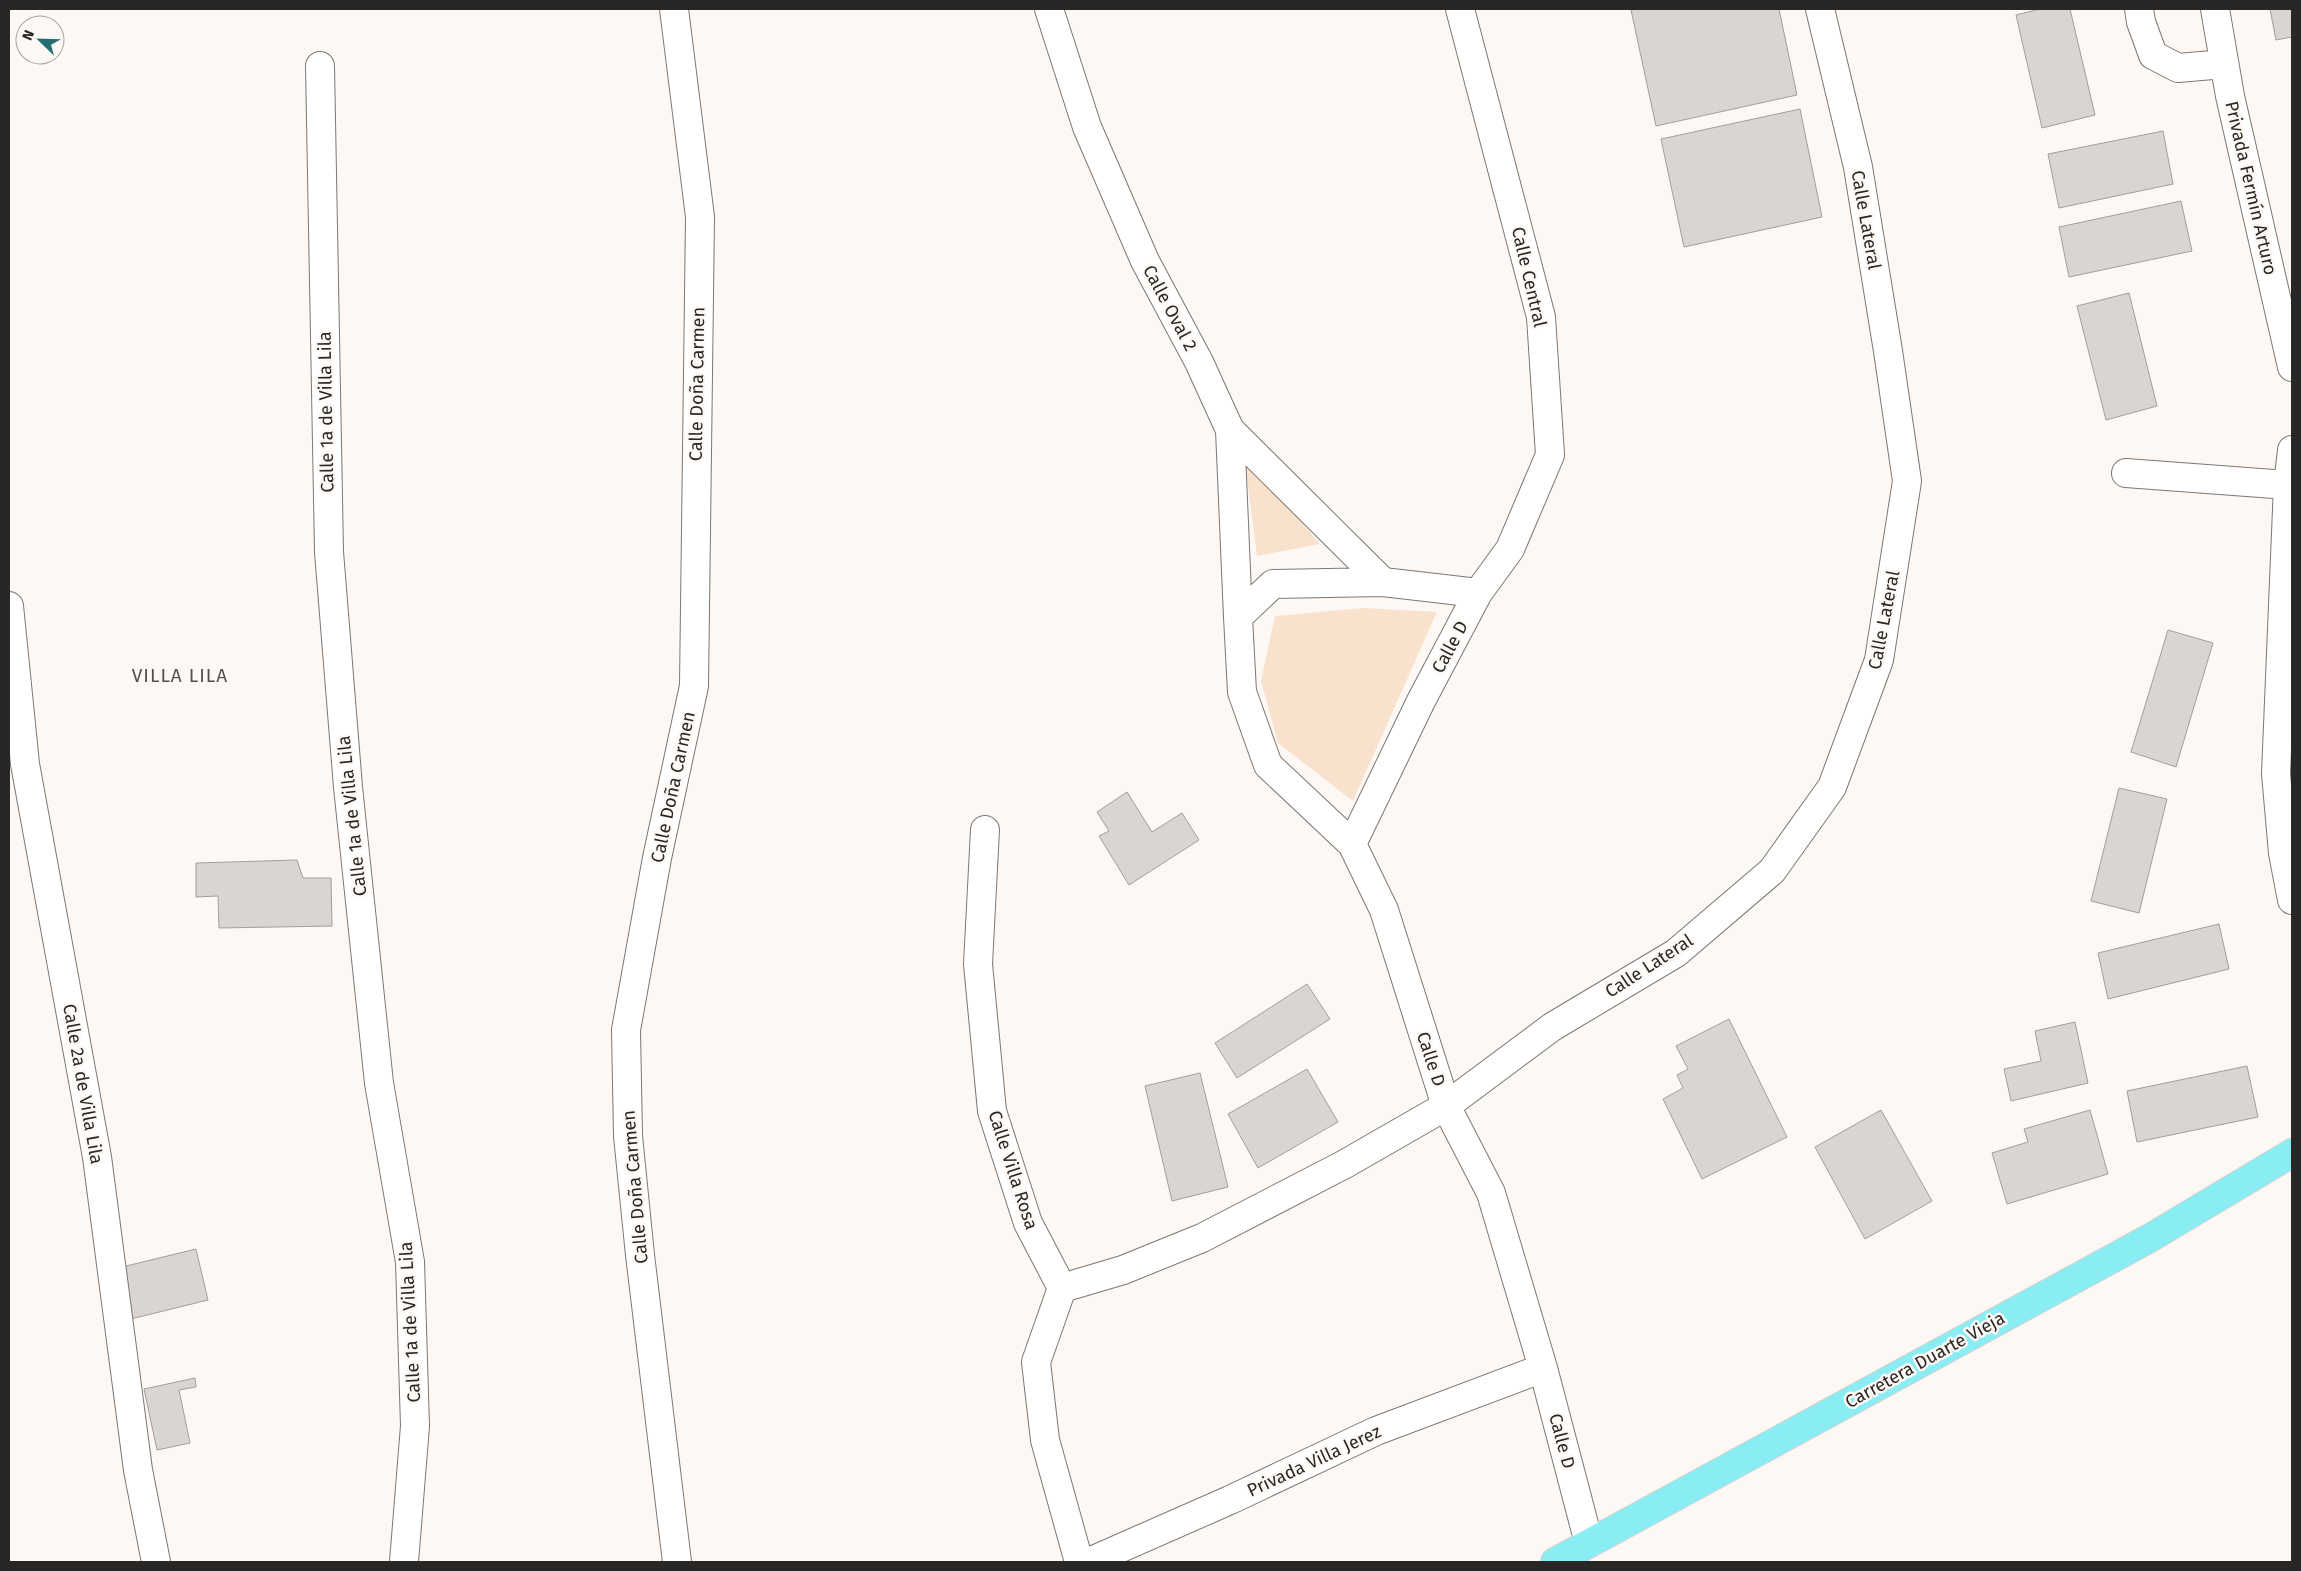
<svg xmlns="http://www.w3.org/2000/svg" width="2301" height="1571" viewBox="0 0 2301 1571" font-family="'Fira Sans',sans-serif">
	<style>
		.green { fill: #f9e2cd }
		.building { fill: #dad5d1; stroke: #a39e9a }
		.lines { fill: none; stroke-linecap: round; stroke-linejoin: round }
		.minor-casing { stroke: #7b7772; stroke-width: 30 }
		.major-casing { stroke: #d4d4d3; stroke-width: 30 }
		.minor { stroke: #fff; stroke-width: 28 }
		.major { stroke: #89edf3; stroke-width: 28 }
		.labels { text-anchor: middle; stroke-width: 5; stroke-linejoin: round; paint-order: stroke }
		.street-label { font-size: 18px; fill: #292725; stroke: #fef8f4 }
		.neighbourhood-label { font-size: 19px; letter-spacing: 1px; fill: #55504d; stroke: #fef8f4 }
	</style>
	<rect width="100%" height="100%" fill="#fef8f4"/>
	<path class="green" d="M1244,455L1320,544L1257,556Z
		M1364,608L1437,612L1353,801L1278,743L1261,681L1275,616Z"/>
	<path class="building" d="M1638,9H1779L1797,95L1656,126L1631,10Z
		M2040,9H2070L2095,115L2042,128L2016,15Z
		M2270,9H2292V37L2276,40Z
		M1800,109L1822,217L1684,247L1661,139Z
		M2163,131L2173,184L2059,208L2048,154Z
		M2181,201L2192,251L2069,277L2059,227Z
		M2129,293L2157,406L2106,420L2077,306Z
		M2168,630L2213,643L2176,767L2131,752Z
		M2119,788L2167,799L2139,913L2091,901Z
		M1127,792L1152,832L1182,813L1199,840L1129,885L1099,836L1109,831L1097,812Z
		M297,860L303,878H331L332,926L219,928L218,896L196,897V863Z
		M2219,924L2229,969L2108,999L2098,953Z
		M1307,984L1330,1019L1237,1078L1215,1043Z
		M1729,1019L1787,1137L1702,1179L1663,1099L1683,1088L1677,1075L1688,1069L1676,1046Z
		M2075,1022L2088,1083L2011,1101L2004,1069L2041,1061L2035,1031Z
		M2247,1066L2258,1117L2137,1142L2127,1091Z
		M1307,1069L1338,1122L1258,1168L1228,1114Z
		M1200,1073L1228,1187L1172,1201L1145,1086Z
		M1881,1110L1932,1201L1865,1239L1815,1147Z
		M2090,1110L2108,1174L2007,1204L1992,1153L2028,1142L2024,1129Z
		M196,1249L208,1300L131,1319L118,1268Z
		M195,1378L196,1387L179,1390L190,1443L157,1450L144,1389Z"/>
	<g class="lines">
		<g class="minor-casing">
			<path id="minor" d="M674,9L700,217L694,686L657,858L626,1030L628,1136L640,1255L677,1562
				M1049,9L1087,127L1145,261L1199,362L1230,430L1238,617
				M1460,9L1541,317L1550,455L1510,549L1478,593L1421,701L1352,844L1384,910L1446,1106L1491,1193L1543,1368L1589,1543
				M2139,9L2141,22L2153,55L2178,68L2224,64
				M2215,9L2230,96L2292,367
				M320,66L329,552L348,787L379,1083L410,1262L415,1426L404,1562
				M1230,430L1383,582
				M2292,450L2288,485L2276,774L2283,853L2292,900
				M2126,473L2288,485
				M9,606L25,764L97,1157L138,1470L156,1562
				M985,830L978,964L992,1111L1028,1223L1062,1288L1123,1270L1202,1238L1345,1164L1446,1106L1552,1027L1676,953L1772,871L1832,787L1879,660L1907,481L1888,351L1858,167L1820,9
				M1352,844L1268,765L1242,692L1238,617L1273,584L1383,582L1478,593
				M1062,1288L1036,1362L1045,1440L1079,1562
				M1089,1562L1230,1500L1376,1431L1543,1368"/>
		</g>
		<g class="major-casing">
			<path id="major" d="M1555,1562L2150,1238L2292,1153"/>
		</g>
		<use href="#minor" class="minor"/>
		<use href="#major" class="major"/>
	</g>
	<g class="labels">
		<g class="street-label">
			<text transform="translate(2251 188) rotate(77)" y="6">Privada Fermín Arturo</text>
			<text transform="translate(1866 220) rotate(80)" y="6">Calle Lateral</text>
			<text transform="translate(1529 277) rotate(77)" y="6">Calle Central</text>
			<text transform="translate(1170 308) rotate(62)" y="6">Calle Oval 2</text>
			<text transform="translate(697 384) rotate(-89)" y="6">Calle Doña Carmen</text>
			<text transform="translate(326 412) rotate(-91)" y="6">Calle 1a de Villa Lila</text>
			<text transform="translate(1884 620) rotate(-79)" y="6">Calle Lateral</text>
			<text transform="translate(1450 647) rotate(-62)" y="6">Calle D</text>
			<text transform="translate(673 787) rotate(-78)" y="6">Calle Doña Carmen</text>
			<text transform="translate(352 816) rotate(-96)" y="6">Calle 1a de Villa Lila</text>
			<text transform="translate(1649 966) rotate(-33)" y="6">Calle Lateral</text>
			<text transform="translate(1431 1059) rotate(72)" y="6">Calle D</text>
			<text transform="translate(83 1084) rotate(80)" y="6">Calle 2a de Villa Lila</text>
			<text transform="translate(1013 1170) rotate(72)" y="6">Calle Villa Rosa</text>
			<text transform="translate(635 1187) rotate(-95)" y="6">Calle Doña Carmen</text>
			<text transform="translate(410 1322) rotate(-93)" y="6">Calle 1a de Villa Lila</text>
			<text transform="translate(1925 1360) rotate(-29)" y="6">Carretera Duarte Vieja</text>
			<text transform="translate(1562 1441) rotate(75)" y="6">Calle D</text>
			<text transform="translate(1314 1461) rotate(-25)" y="6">Privada Villa Jerez</text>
		</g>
		<g class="neighbourhood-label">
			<text x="180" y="682">VILLA LILA</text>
		</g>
	</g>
	<rect width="2301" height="1571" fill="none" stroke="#292725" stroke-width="20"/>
	<g transform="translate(40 40) rotate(293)"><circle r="24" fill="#fef8f4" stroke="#a9a4a1"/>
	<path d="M0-4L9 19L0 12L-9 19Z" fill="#236e73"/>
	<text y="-8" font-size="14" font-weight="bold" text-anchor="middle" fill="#292725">N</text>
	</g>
</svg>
